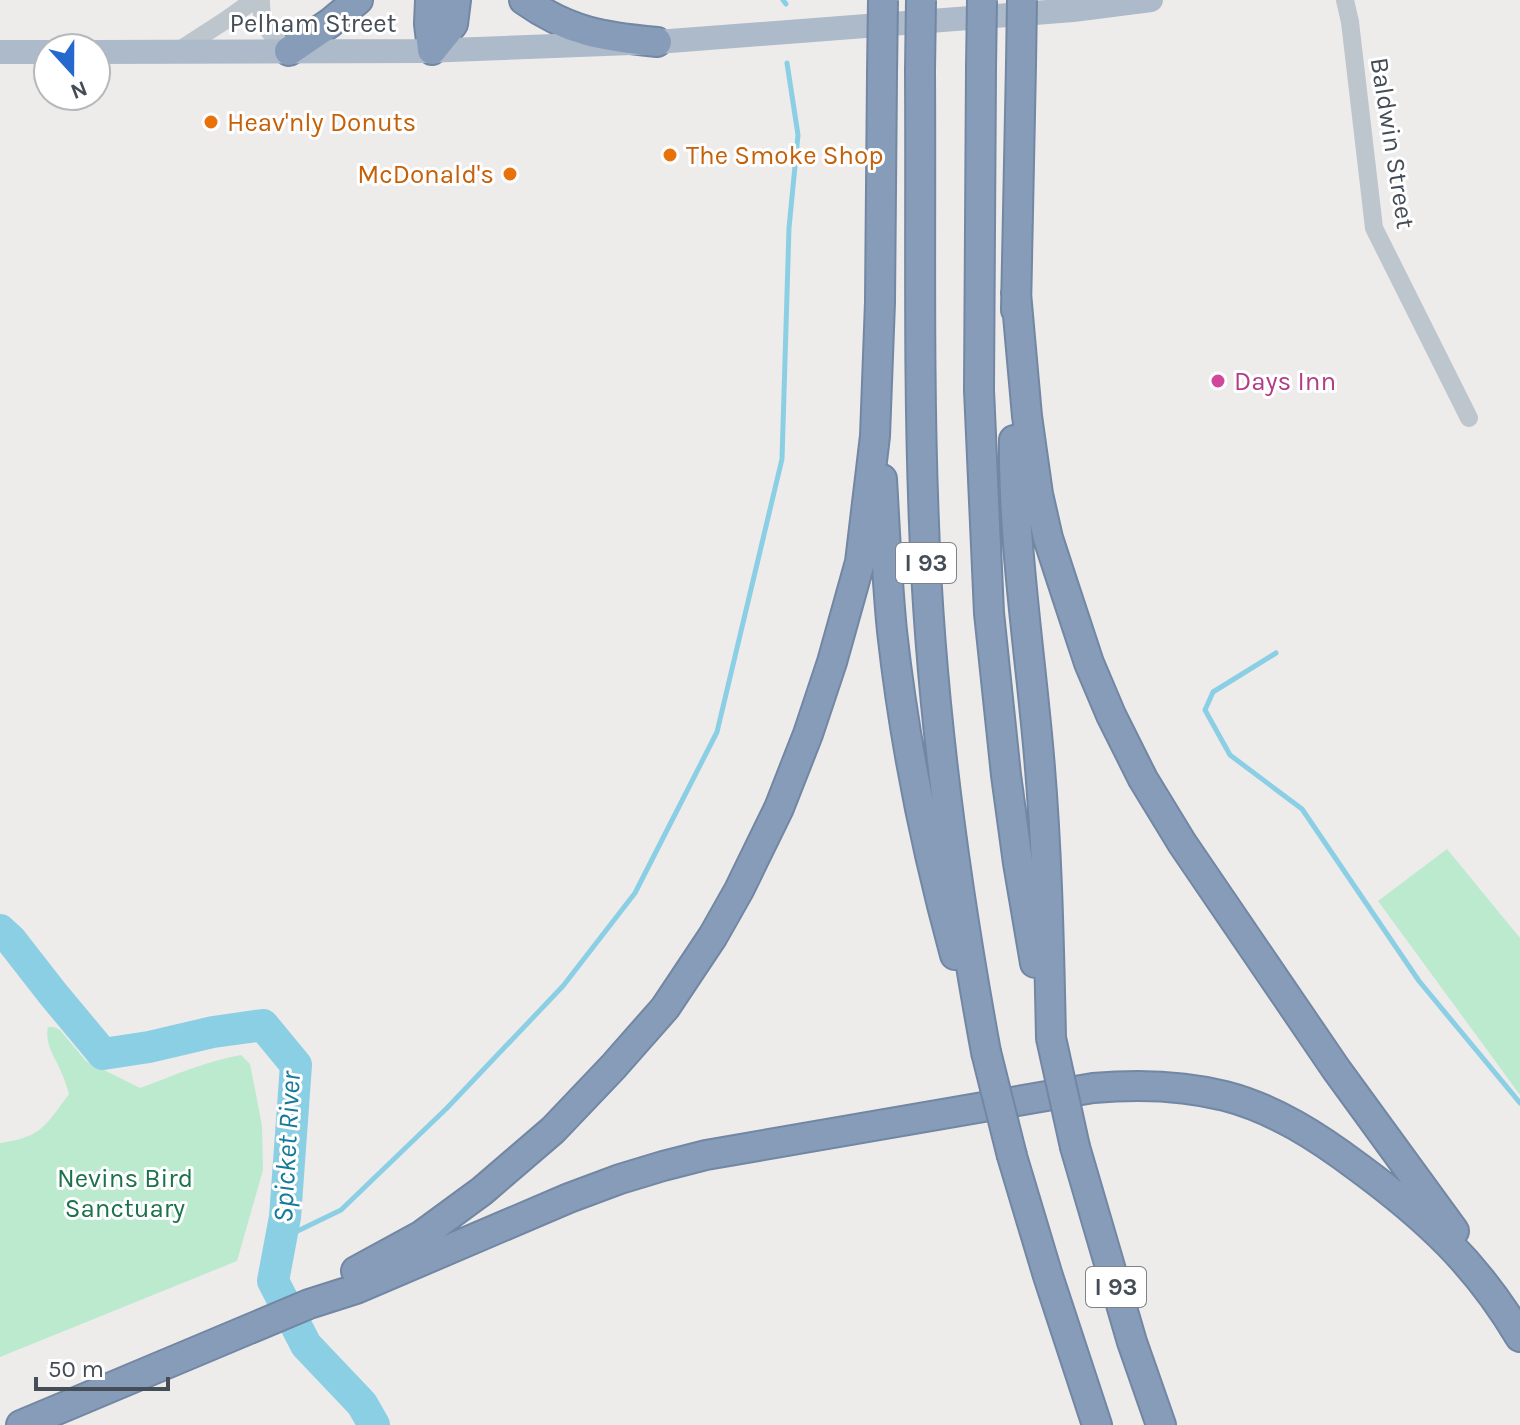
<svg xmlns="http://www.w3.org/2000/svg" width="1520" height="1425" viewBox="0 0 1520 1425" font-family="Karla,sans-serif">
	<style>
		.green { fill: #bbeacf }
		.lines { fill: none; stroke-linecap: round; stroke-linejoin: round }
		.stream { stroke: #8bcfe4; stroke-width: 5 }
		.river { stroke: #8bcfe4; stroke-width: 32 }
		.highway-casing { stroke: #7187a3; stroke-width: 32 }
		.minor { stroke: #bdc5cd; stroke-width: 18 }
		.major { stroke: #acbac9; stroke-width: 24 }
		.highway { stroke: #869cb8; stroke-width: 28 }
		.highway-bridge-casing { stroke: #7187a3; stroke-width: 32; stroke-linecap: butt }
		.highway-bridge { stroke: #869cb8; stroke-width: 28 }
		.food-dot { fill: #e8710a; stroke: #fff; stroke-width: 3 }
		.hotel-dot { fill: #d1479c; stroke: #fff; stroke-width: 3 }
		.labels { text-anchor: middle; stroke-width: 6; stroke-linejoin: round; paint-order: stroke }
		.shield { fill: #fff; stroke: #7d8389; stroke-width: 2 }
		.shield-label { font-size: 24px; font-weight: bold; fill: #454e57 }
		.street-label { font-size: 26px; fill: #454e57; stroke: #fff }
		.food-label { font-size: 26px; fill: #c56008; stroke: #fff; text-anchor: start }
		.hotel-label { font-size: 26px; fill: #b23c85; stroke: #fff; text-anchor: start }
		.park-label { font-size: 26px; fill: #1c724a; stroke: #fff }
		.water-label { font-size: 28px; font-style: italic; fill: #157a9a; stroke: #fff }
	</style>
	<rect width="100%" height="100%" fill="#eeebeb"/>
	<path class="green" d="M1447,849L1520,938V1095L1378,901Z
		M48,1027H54L60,1030L86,1061L140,1088C173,1076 206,1061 241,1055L250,1064L254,1084L262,1126L263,1170L237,1261L0,1357V1143C42,1137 45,1126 69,1094C67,1088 65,1080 62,1074C56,1058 44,1045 48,1027Z"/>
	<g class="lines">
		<path class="stream" d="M783,0L786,4
			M1276,653L1213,692L1205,710L1230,755L1302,809L1419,981L1520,1103
			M281,1239L341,1210L447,1108L563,986L635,893L717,732L782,459L789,228L798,135L787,63"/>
		<path class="river" d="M0,930L11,940L53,994L103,1054L149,1047L213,1032L263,1025L296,1065L285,1217L273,1281L306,1345L362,1404L374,1425"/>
		<g class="highway-casing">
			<path id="highway" d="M430,0L429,24L432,50
				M524,0C569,32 604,37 657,42
				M432,50L453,24L456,0
				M289,51L330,23L358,0
				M981,68L979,390L989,613L1006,775L1018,863L1035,963
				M920,71C921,222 918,373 924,524C930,701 954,878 986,1052
				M1016,293L1027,416L1038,494L1048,538L1062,581L1089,663L1111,715L1143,779L1182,843L1336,1069L1454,1231
				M1016,310L1021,64
				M1014,440C1013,540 1029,645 1038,745C1047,842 1049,940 1051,1038
				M882,479C885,530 887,581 892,631C904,740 926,849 955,955
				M1075,1147L1132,1342L1161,1425
				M1012,1156L1048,1276L1097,1425
				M356,1271L422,1235L482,1191L553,1130L613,1067L665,1008L713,936L739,890L779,808L808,734L832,662L860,562L875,436L880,302L882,74
				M21,1425L309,1304L356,1289L569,1198L620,1179L663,1166L706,1155L1093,1088C1137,1084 1182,1085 1225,1096C1275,1109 1318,1137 1358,1167C1426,1217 1477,1264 1520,1337"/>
		</g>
		<path class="minor" d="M261,0C260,23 271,37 289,51
			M1345,0L1350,22L1374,228L1469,418
			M178,51L226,20L254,0"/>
		<path class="major" d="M0,52H48
			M96,52L424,51L657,42L1073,10L1151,0"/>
		<use href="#highway" class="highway"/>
		<g class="highway-bridge-casing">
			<path id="highway-bridge" d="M1021,64L1022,0
				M981,68L982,0
				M920,71L921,0
				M882,74L883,0
				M1051,1038L1075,1147
				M986,1052L1012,1156"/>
		</g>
		<use href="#highway-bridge" class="highway-bridge"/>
	</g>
	<g class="food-dot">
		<circle cx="211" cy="122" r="8"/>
		<circle cx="670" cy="155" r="8"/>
		<circle cx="510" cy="174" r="8"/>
	</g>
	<circle class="hotel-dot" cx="1218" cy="381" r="8"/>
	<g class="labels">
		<g class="shield">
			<rect x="896" y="543" width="60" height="40" rx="6"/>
			<rect x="1086" y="1267" width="60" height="40" rx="6"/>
		</g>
		<g class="shield-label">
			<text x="926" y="571">I 93</text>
			<text x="1116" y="1295">I 93</text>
		</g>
		<g class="street-label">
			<text x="313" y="32">Pelham Street</text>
			<text transform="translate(1393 143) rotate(81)" y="9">Baldwin Street</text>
		</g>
		<g class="food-label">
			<text x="227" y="131">Heav'nly Donuts</text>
			<text x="686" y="164">The Smoke Shop</text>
			<text x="494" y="183" text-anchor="end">McDonald's</text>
		</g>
		<g class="hotel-label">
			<text x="1234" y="390">Days Inn</text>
		</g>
		<g class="park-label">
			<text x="125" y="1187">Nevins Bird<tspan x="125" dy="30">Sanctuary</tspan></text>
		</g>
		<g class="water-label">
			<text transform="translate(286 1147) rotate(-87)" y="10">Spicket River</text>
		</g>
	</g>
	<g transform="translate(72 72) rotate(159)"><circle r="38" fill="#ffffff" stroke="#b5b8bc" stroke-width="2"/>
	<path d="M0-6L14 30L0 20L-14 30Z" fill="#2569cf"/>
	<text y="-12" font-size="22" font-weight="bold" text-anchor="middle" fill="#454e57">N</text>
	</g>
	<path d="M36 1377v12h132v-12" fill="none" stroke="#454e57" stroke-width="4"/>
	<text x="48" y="1377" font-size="24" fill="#454e57" stroke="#ffffff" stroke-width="6" paint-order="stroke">50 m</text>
</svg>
